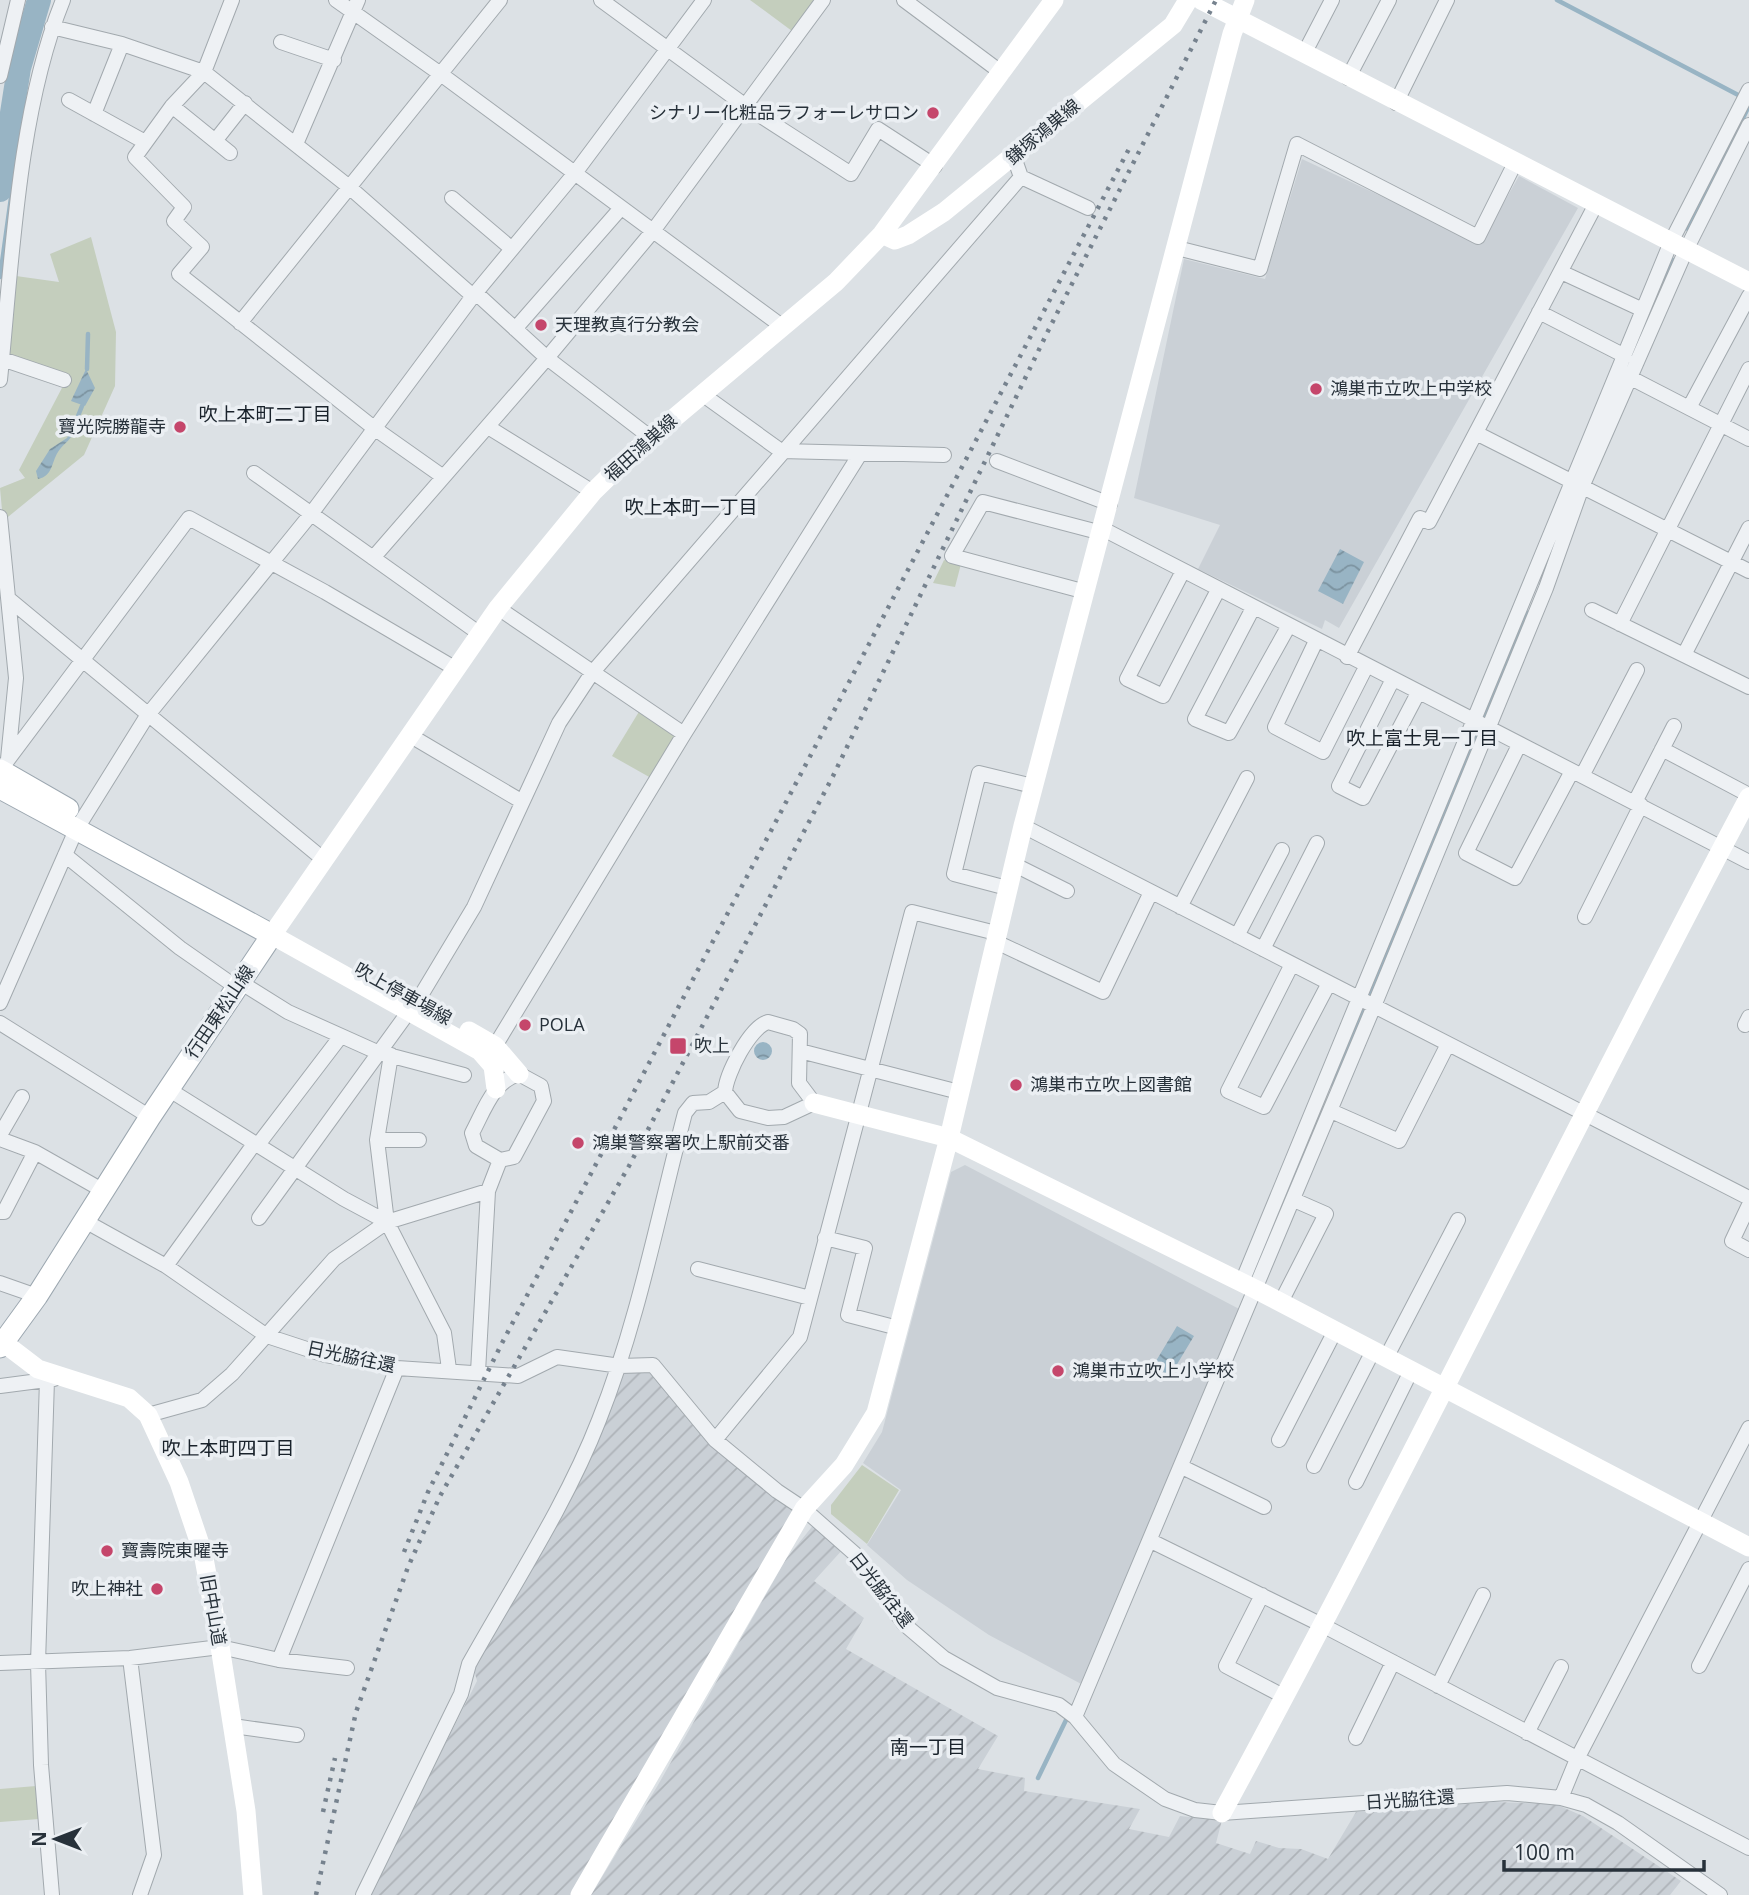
<svg xmlns="http://www.w3.org/2000/svg" width="1749" height="1895" viewBox="0 0 1749 1895" font-family="'Open Sans','Noto Sans JP',sans-serif">
	<style>
		.built { fill: #cad0d6 }
		.industrial { fill: url(#industrial-furrows) }
		.park { fill: #c4cebd }
		.water { fill: url(#water-waves) }
		.lines { fill: none; stroke-linecap: round; stroke-linejoin: round }
		.stream { stroke: #98b4c4; stroke-width: 4.5 }
		.river { stroke: #98b4c4; stroke-width: 24 }
		.street-casing { stroke: #a2a9ae; stroke-width: 16 }
		.primary-casing { stroke: #9ca7b0; stroke-width: 23 }
		.street { stroke: #eef1f4; stroke-width: 14 }
		.secondary { stroke: #fff; stroke-width: 19 }
		.primary { stroke: #fff; stroke-width: 21 }
		.rail { stroke: #76828e; stroke-width: 4.5; stroke-dasharray: 3.5 7; stroke-linecap: butt }
		.poi-dot { fill: #c5466b; stroke: #ebeff3; stroke-width: 2.5 }
		.labels { text-anchor: middle; stroke-width: 7; stroke-linejoin: round; paint-order: stroke }
		.poi-label { font-size: 18px; fill: #27313a; stroke: #ebeff3; text-anchor: start }
		.street-label { font-size: 18px; fill: #27313a; stroke: #ebeff3 }
		.neighbourhood-label { font-size: 19px; fill: #19222b; stroke: #ebeff3 }
	</style>
	<defs>
		<pattern id="industrial-furrows" width="10" height="10" patternUnits="userSpaceOnUse" patternTransform="scale(1.75)"><rect width="10" height="10" fill="#cad0d6"/><path d="M-1 1l2-2M0 10L10 0M9 11l2-2" fill="none" stroke="#aeb3b8"/></pattern>
		<pattern id="water-waves" width="16" height="10" patternUnits="userSpaceOnUse" patternTransform="scale(1.75)"><rect width="16" height="10" fill="#98b4c4"/><path d="M0 5q4-4 8 0t8 0" fill="none" stroke="#7c93a0"/></pattern>
	</defs>
	<rect width="100%" height="100%" fill="#dce1e5"/>
	<path class="built" d="M1302,159L1481,243L1519,176L1578,208L1339,628L1325,620L1322,629L1198,569L1220,525L1134,498L1184,259L1265,279Z
		M965,1165L1243,1311L1085,1686L989,1635L907,1580L867,1545L901,1490L863,1463L882,1432L951,1172Z"/>
	<path class="industrial" d="M645,1369L659,1377L796,1506L575,1895H369L477,1681L473,1666L614,1400L624,1373Z
		M815,1523L844,1548L814,1581L864,1618L846,1649L998,1736L978,1769L1025,1778L1024,1791L1140,1809L1129,1829L1169,1837L1180,1816L1222,1820L1216,1843L1250,1854L1256,1841L1279,1848L1301,1849L1328,1859L1356,1812L1494,1802L1555,1804L1583,1816L1681,1881L1670,1895H591L658,1785L786,1559Z"/>
	<path class="park" d="M750,0H815L792,31Z
		M91,237L116,332L115,386L84,455L3,521L0,488L25,478L19,470L64,384L9,358L16,276L59,282L50,254Z
		M944,560L961,564L955,587L933,583Z
		M640,710L676,735L651,778L612,756Z
		M862,1465L899,1490L867,1544L831,1514V1505Z
		M36,1786L39,1819L0,1822V1789Z"/>
	<path class="water" d="M86,369L95,388L85,406L71,401Z
		M70,432L73,433C70,441 63,444 58,452C51,463 53,476 38,479L36,471L50,449L67,438Z
		M1340,549L1364,562L1343,604L1318,591Z
		M754 1051a9 9 0 1 1 18 0a9 9 0 1 1-18 0Z
		M1177,1326L1194,1336L1170,1376L1153,1366Z"/>
	<g class="lines">
		<path class="stream" d="M1557,0L1742,97
			M1688,229L1749,106
			M0,277L13,183
			M1632,355L1673,260
			M87,369L88,334
			M72,431L82,406
			M1483,719L1526,612
			M1370,995L1478,732
			M1333,1085L1364,1010
			M1038,1778L1067,1718"/>
		<path class="river" d="M0,190L19,68L39,0"/>
		<g class="street-casing">
			<path id="street" d="M232,0L204,72L172,106L135,157L184,207L174,221L202,247L179,274L374,428L442,476
				M336,0L442,75L783,327
				M601,0L747,107L851,174L878,129L935,166
				M904,0L1002,73
				M52,27L122,44L204,72L348,186L473,296
				M281,42L334,60
				M1305,52L1332,0
				M0,76L18,0
				M1348,78L1389,0
				M69,100L145,142
				M1396,103L1447,0
				M172,106L230,153
				M94,114L122,44
				M215,141L245,103
				M296,144L358,0
				M1021,177L1088,208
				M452,198L512,249
				M1177,248L1260,269L1297,144L1478,237L1515,163
				M1561,272L1643,310
				M476,293L547,358L650,437
				M1539,312L1625,356
				M240,323L500,0
				M515,329L621,208
				M2,359L64,380
				M1629,377L1749,439
				M0,380C12,260 18,111 63,0
				M702,394L781,451L944,455
				M1689,408L1749,296
				M488,427L593,492
				M1476,433L1749,571
				M997,461L1110,504
				M254,473L480,634
				M0,517L16,678L8,759
				M1103,529L1749,862
				M373,558L547,358L653,231L823,0
				M1183,571L1127,679L1163,696L1218,590
				M1086,592L952,556L983,502L1102,533
				M10,600L323,859
				M498,608L684,734
				M1253,608L1195,719L1229,733L1288,627
				M1592,610L1749,687
				M1620,624L1749,369
				M1316,641L1275,727L1323,752L1366,667
				M1684,655L1749,528
				M1347,657L1420,518L1429,522L1596,204
				M1392,681L1339,786L1363,798L1418,693
				M411,736L521,801
				M1519,745L1466,853L1515,878L1572,771
				M1662,749L1749,795
				M7,761L189,518L325,592L456,669
				M1582,776L1637,670
				M1635,802L1674,726
				M1023,826L1749,1198
				M65,855L180,948L236,987
				M1013,864L1067,891
				M1007,888L954,874L979,773L1033,786
				M1180,907L1247,778
				M1585,917L1641,805
				M1237,936L1282,850
				M994,941L1103,992L1151,892
				M1263,949L1317,843
				M1292,964L1228,1091L1264,1107L1329,983
				M240,982L288,1012L377,1052L464,1075
				M0,1003L76,830L147,716L311,514L473,296L575,173L704,0
				M768,1022L793,1029L800,1034L799,1083L814,1103L784,1117L768,1118L740,1111L725,1092C726,1074 750,1027 768,1022Z
				M0,1023L150,1117
				M1745,1025L1749,1017
				M495,1046L684,734L860,454
				M800,1051L959,1092
				M391,1055L377,1140L387,1222L444,1333L449,1369
				M519,1074L541,1086L544,1101L514,1157L500,1160L476,1146L472,1133C484,1111 493,1081 519,1074Z
				M168,1089L344,1199L387,1222
				M1331,1111L1399,1141L1448,1044
				M0,1135L22,1097
				M0,1139L35,1152L102,1190
				M377,1140H419
				M257,1146L341,1036
				M1749,1205L1732,1241L1749,1250
				M0,1212H4L35,1152
				M259,1218L423,992L474,907L559,723L592,673L1021,177L1014,157
				M83,1220L166,1266L267,1336L325,1355L397,1368L518,1376L557,1357L620,1366L653,1365L715,1440L777,1491L804,1509L855,1554L904,1624L944,1658L997,1688L1059,1705L1075,1717L1114,1764L1165,1799L1195,1810L1222,1813L1507,1793L1561,1798L1586,1805L1618,1823L1720,1895
				M825,1238L865,1248L848,1315L898,1328
				M166,1266L254,1144
				M698,1269L810,1298
				M1242,1282L1671,242L1749,90
				M0,1283L37,1296
				M1281,1302L1326,1214L1294,1200
				M1386,1358L1458,1220
				M478,1372L488,1191L500,1160
				M47,1380L38,1663L41,1765L52,1895
				M0,1386L54,1379
				M148,1415L202,1400L232,1374L334,1259L387,1222L488,1191
				M715,1440L800,1337L912,912L996,933
				M1279,1440L1335,1331
				M1314,1466L1373,1351
				M1182,1467L1264,1507
				M1356,1482L1411,1371
				M1151,1541L1324,1626L1749,1848
				M1262,1595L1226,1666L1285,1697
				M130,1658L154,1855L140,1895
				M279,1660L397,1368
				M0,1663L130,1658L220,1647L279,1660L347,1668
				M1699,1666L1749,1569
				M1438,1686L1483,1595
				M1075,1717L1374,1006L1546,588L1582,487L1686,250L1749,125
				M233,1726L297,1735
				M1527,1733L1561,1667
				M1356,1738L1393,1662
				M1561,1798L1577,1759L1749,1428
				M363,1895L461,1694L469,1664C513,1585 566,1505 599,1420C638,1322 658,1216 685,1113L693,1103L709,1102L725,1092"/>
		</g>
		<g class="primary-casing">
			<path id="primary" d="M0,770L68,809
				M0,788L272,935L150,1117L37,1296L0,1347"/>
		</g>
		<use href="#street" class="street"/>
		<path class="secondary" d="M1201,0L1749,282
			M882,234L895,240L908,235L944,212L1173,25L1188,0
			M469,1031L495,1046L519,1074
			M496,1089L493,1066L480,1051L272,935L498,608L593,492L636,450L836,282L882,234L1054,0
			M814,1103L949,1138L1257,1290L1749,1547
			M4,1343L38,1369L129,1398L148,1415L179,1482L203,1553L218,1634L246,1811L253,1895
			M1222,1813C1404,1478 1570,1134 1749,797
			M580,1895L804,1509L844,1465L876,1413L949,1138L1023,826L1232,34L1245,0"/>
		<use href="#primary" class="primary"/>
		<path class="rail" d="M404,1552L428,1492L501,1345L1130,147
			M323,1812L335,1758
			M316,1895L356,1712L408,1567L440,1496L629,1166L833,776L1047,333L1216,0"/>
	</g>
	<g class="poi-dot">
		<circle cx="933" cy="113" r="7"/>
		<circle cx="541" cy="325" r="7"/>
		<circle cx="1316" cy="389" r="7"/>
		<circle cx="180" cy="427" r="7"/>
		<circle cx="525" cy="1025" r="7"/>
		<rect x="669" y="1037" width="18" height="18" rx="3.5"/>
		<circle cx="1016" cy="1085" r="7"/>
		<circle cx="578" cy="1143" r="7"/>
		<circle cx="1058" cy="1371" r="7"/>
		<circle cx="107" cy="1551" r="7"/>
		<circle cx="157" cy="1589" r="7"/>
	</g>
	<g class="labels">
		<g class="poi-label">
			<text x="919" y="119" text-anchor="end">シナリー化粧品ラフォーレサロン</text>
			<text x="555" y="331">天理教真行分教会</text>
			<text x="1330" y="395">鴻巣市立吹上中学校</text>
			<text x="166" y="433" text-anchor="end">寶光院勝龍寺</text>
			<text x="539" y="1031">POLA</text>
			<text x="694" y="1052">吹上</text>
			<text x="1030" y="1091">鴻巣市立吹上図書館</text>
			<text x="592" y="1149">鴻巣警察署吹上駅前交番</text>
			<text x="1072" y="1377">鴻巣市立吹上小学校</text>
			<text x="121" y="1557">寶壽院東曜寺</text>
			<text x="143" y="1595" text-anchor="end">吹上神社</text>
		</g>
		<g class="street-label">
			<text transform="translate(1043 132) rotate(-40)" y="6">鎌塚鴻巣線</text>
			<text transform="translate(641 448) rotate(-42)" y="6">福田鴻巣線</text>
			<text transform="translate(403 994) rotate(29)" y="6">吹上停車場線</text>
			<text transform="translate(220 1012) rotate(-56)" y="6">行田東松山線</text>
			<text transform="translate(351 1357) rotate(12)" y="6">日光脇往還</text>
			<text transform="translate(881 1590) rotate(52)" y="6">日光脇往還</text>
			<text transform="translate(213 1610) rotate(80)" y="6">旧中山道</text>
			<text transform="translate(1410 1800) rotate(-4)" y="6">日光脇往還</text>
		</g>
		<g class="neighbourhood-label">
			<text x="265" y="421">吹上本町二丁目</text>
			<text x="691" y="514">吹上本町一丁目</text>
			<text x="1422" y="745">吹上富士見一丁目</text>
			<text x="228" y="1455">吹上本町四丁目</text>
			<text x="928" y="1754">南一丁目</text>
		</g>
	</g>
	<g transform="translate(56 1839) rotate(270)" stroke="#ebeff3" stroke-width="5" paint-order="stroke">
	<path d="M0-5L12 26L0 18L-12 26Z" fill="#27313a"/>
	<text y="-10" font-size="19" font-weight="bold" text-anchor="middle" fill="#27313a">N</text>
	</g>
	<path d="M1504 1860v10h200v-10" fill="none" stroke="#27313a" stroke-width="3.5"/>
	<text x="1514" y="1860" font-size="21" fill="#27313a" stroke="#ebeff3" stroke-width="5" paint-order="stroke">100 m</text>
</svg>
